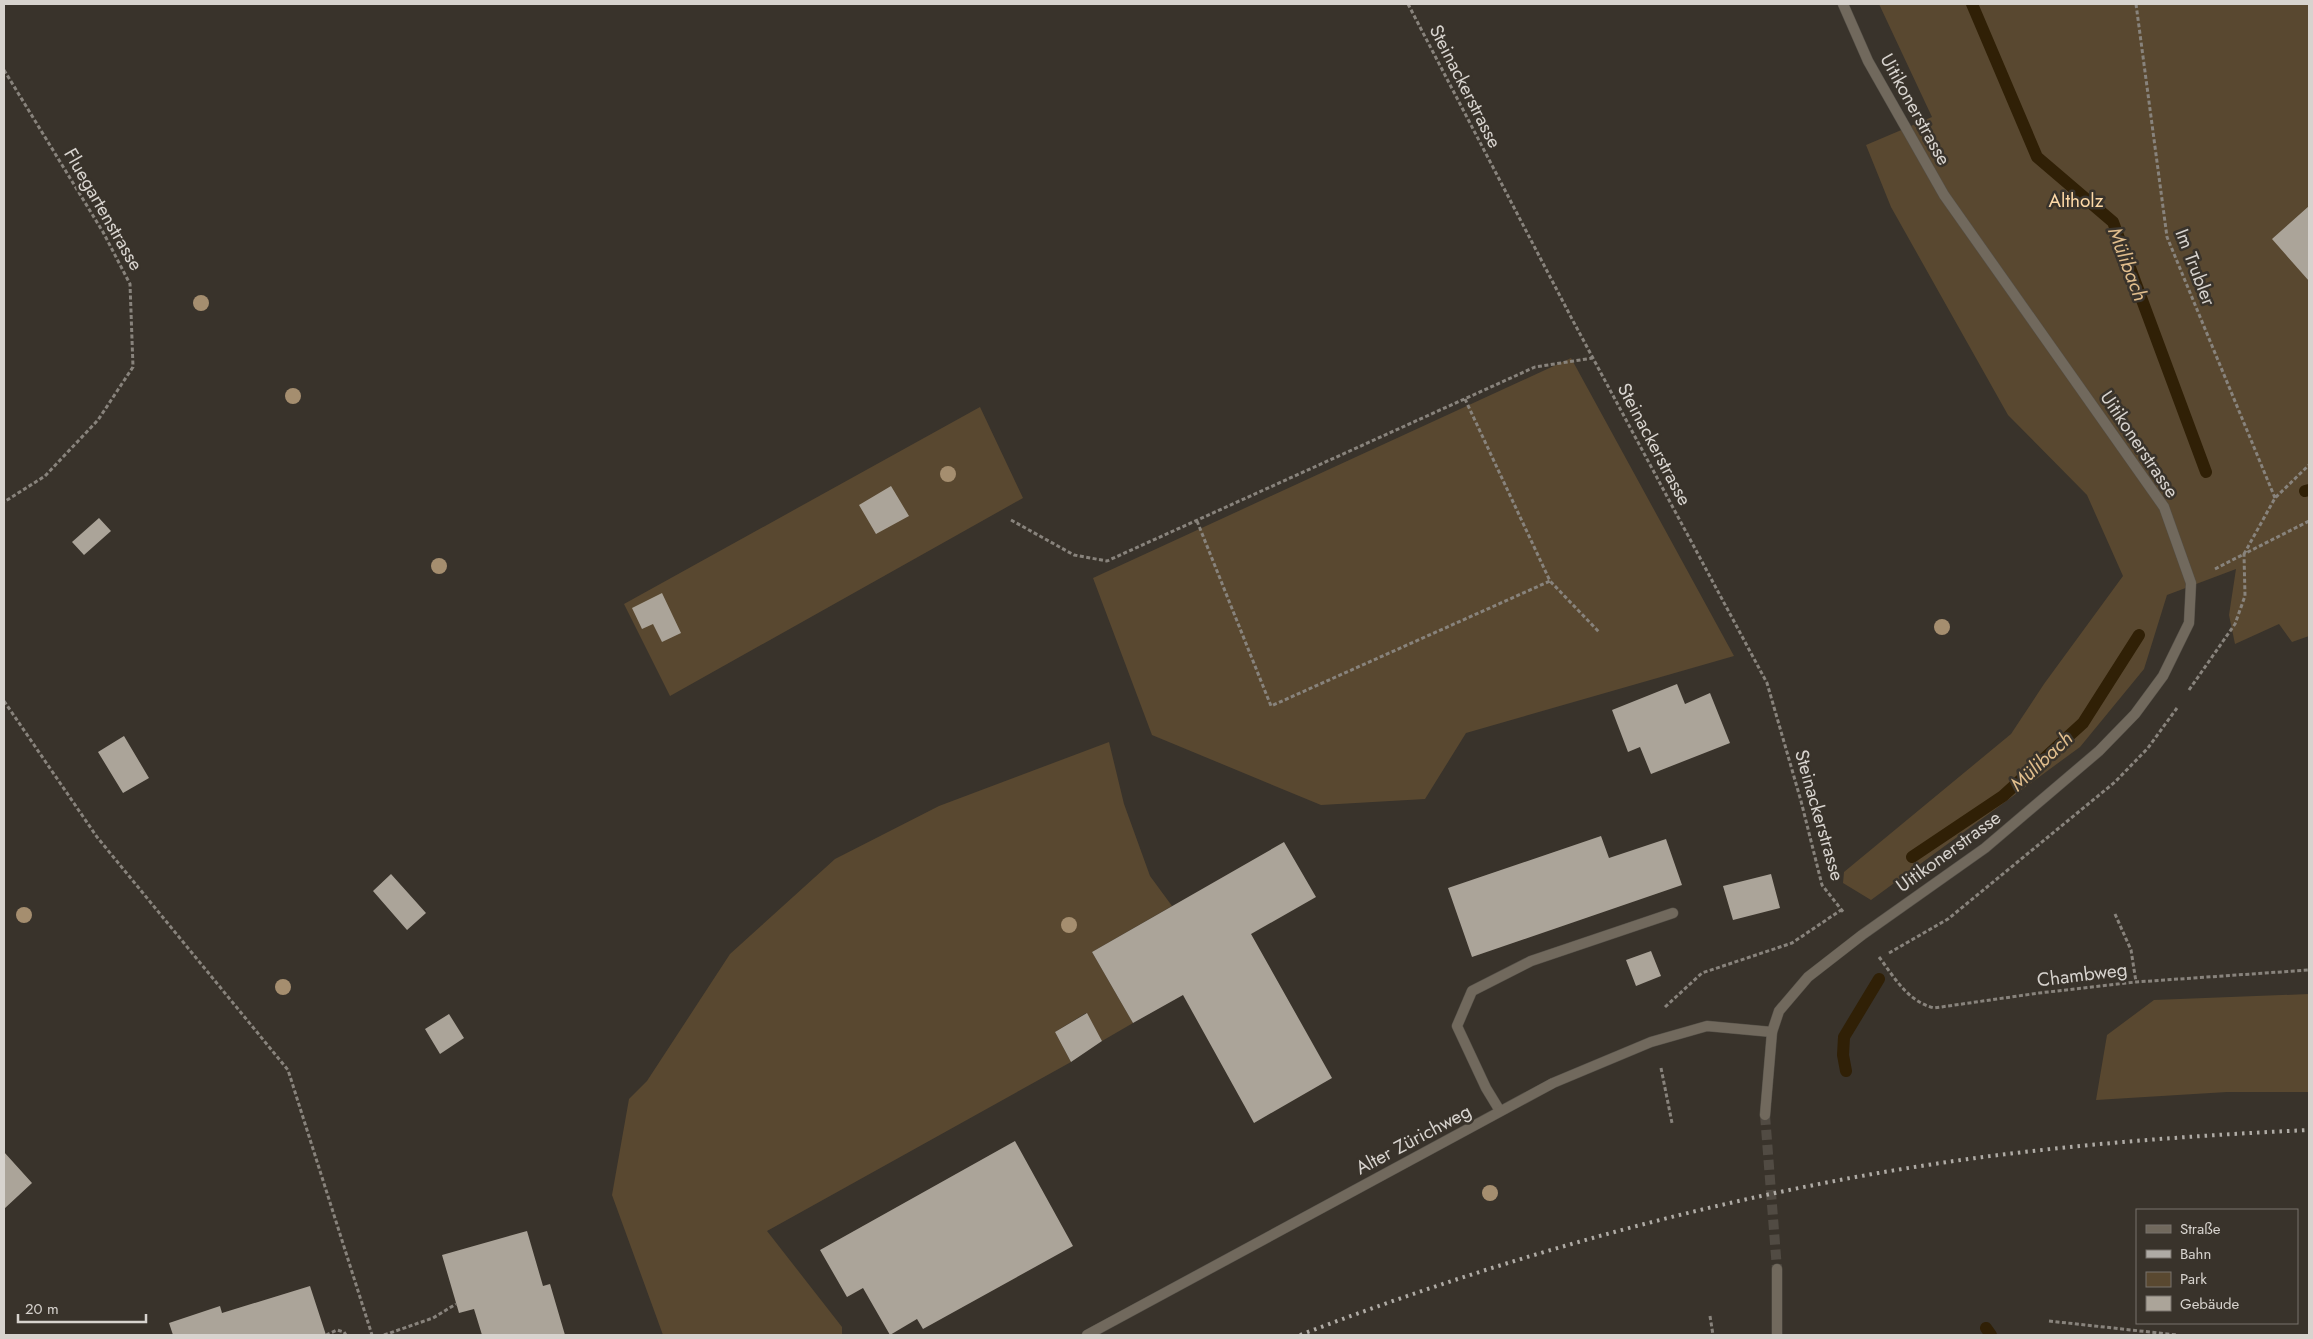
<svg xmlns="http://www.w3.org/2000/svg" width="2313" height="1339" viewBox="0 0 2313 1339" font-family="Jost,sans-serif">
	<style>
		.green { fill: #594830 }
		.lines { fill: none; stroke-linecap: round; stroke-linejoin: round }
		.stream { stroke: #302006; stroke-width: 12 }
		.building { fill: #aba499 }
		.tertiary-tunnel { stroke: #514b43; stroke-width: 10; stroke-dasharray: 10 5; stroke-linecap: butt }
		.service-casing { stroke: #555048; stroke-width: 11 }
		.minor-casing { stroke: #555048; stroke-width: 11 }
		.tertiary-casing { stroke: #555048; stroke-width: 11 }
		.path { stroke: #88837c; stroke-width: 3; stroke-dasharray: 4 2.5; stroke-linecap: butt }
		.service { stroke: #71695d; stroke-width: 10 }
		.minor { stroke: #71695d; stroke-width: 10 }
		.tertiary { stroke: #71695d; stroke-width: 10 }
		.rail { stroke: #afaba5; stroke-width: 4; stroke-dasharray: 2.5 5; stroke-linecap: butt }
		.tree { fill: #a58e6f }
		.labels { text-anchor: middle; stroke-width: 5; stroke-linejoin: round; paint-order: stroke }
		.street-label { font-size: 19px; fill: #d7d3ce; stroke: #39332b }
		.park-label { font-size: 19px; fill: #fdd9a7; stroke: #39332b }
		.water-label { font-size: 20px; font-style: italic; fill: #e0bd8c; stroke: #39332b }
	</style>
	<rect width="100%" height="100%" fill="#39332b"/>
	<path class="green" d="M1879,4H2309V636L2292,642L2279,624L2235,644L2229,615L2236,569L2167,595L2144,669L2080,747L1871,900L1843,883L1844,872L2011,734L2044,684L2123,576L2087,495L2008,415L1891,207L1866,145L1932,117Z
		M1571,358L1734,656L1466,733L1425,799L1321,805L1152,735L1093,578Z
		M980,407L1023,498L670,696L624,604Z
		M1109,742L1124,804L1150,876L1172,906L1092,952L1133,1023L1102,1041L1086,1013L1055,1032L1071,1062L767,1231L842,1327V1335H663L612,1195L629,1099L647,1081L730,954L835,859L939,806Z
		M2309,994V1092H2227L2096,1100L2107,1035L2154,1000Z"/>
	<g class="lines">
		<path class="stream" d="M1972,4L2037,157L2113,222L2206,472
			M2305,491L2309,490
			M1912,857L2003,796L2083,723L2139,635
			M1846,1071L1843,1055L1844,1037L1879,979
			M1986,1328L1991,1335"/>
	</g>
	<path class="building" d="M2309,206V281L2272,239Z
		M891,486L909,516L876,534L859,505Z
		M99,518L111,531L84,555L72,542Z
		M662,593L681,633L662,642L653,624L642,629L632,608Z
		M1677,684L1685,704L1710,693L1730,743L1651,774L1640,747L1628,752L1612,710Z
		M124,736L149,778L123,793L98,752Z
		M1601,836L1609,858L1666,839L1682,885L1472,957L1448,888Z
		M1284,842L1316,897L1251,934L1332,1078L1254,1123L1183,995L1133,1023L1092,952Z
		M391,874L426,913L407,930L373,891Z
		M1771,874L1780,908L1733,920L1723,886Z
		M1651,951L1661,976L1636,986L1626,960Z
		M1087,1013L1102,1041L1071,1062L1055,1032Z
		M449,1014L464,1038L440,1054L425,1029Z
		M1015,1141L1073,1246L923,1329L917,1319L890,1335L863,1288L847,1297L820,1250Z
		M4,1152L32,1183L4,1209Z
		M527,1231L543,1286L550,1284L565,1335H482L474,1309L459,1313L442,1255Z
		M310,1286L326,1335H173L169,1323L220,1306L222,1313Z"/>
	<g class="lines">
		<path class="tertiary-tunnel" d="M1765,1115L1777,1269"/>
		<g class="service-casing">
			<path id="service" d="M1500,1111L1486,1088L1457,1026L1472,991L1531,961L1673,913"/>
		</g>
		<g class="minor-casing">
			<path id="minor" d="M1087,1335L1553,1083L1651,1042L1707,1026L1772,1032"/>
		</g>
		<g class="tertiary-casing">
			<path id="tertiary" d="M1765,1115L1772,1032L1779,1011L1808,977L1862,935L1985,848L2099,751L2135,714L2163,676L2189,623L2191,583L2164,507L1944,195L1868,61L1843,4
				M1777,1335V1269"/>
		</g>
		<path class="path" d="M1408,4L1572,319L1767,683L1801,801L1822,885L1844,913
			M2136,4L2167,237L2275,498
			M4,70L103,232L130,284L133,367L98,420L45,476L4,502
			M1465,399L1550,581L1599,632
			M1011,520L1074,555L1107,561L1535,367L1593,358
			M1197,521L1271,706L1550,581
			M2215,569L2244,554L2275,498L2309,465
			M2189,690L2235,624L2245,596L2244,554L2309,521
			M4,701L97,837L288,1070L372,1335
			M2115,914L2131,950L2136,982
			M1889,953L1948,919L2115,782L2148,748L2177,708
			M1879,957C1895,978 1907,1001 1934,1008L2039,993L2136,982L2309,970
			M1665,1007L1702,973L1792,943L1841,910
			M1661,1068L1672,1123
			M1710,1316L1713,1335
			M2049,1321L2177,1335
			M326,1335L337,1330L344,1332L346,1335
			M384,1335L433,1318L456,1304"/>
		<use href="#service" class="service"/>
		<use href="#minor" class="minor"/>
		<use href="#tertiary" class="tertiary"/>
		<path class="rail" d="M1300,1335C1520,1251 1749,1188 1983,1157C2091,1143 2200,1135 2309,1130"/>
	</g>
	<g class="tree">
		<circle cx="201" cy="303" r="8"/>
		<circle cx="293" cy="396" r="8"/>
		<circle cx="948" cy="474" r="8"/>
		<circle cx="439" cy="566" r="8"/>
		<circle cx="1942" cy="627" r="8"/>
		<circle cx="24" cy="915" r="8"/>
		<circle cx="1069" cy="925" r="8"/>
		<circle cx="283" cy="987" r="8"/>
		<circle cx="1490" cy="1193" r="8"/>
	</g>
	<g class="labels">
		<g class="street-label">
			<text transform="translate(1466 86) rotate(63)" y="7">Steinackerstrasse</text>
			<text transform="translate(1916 109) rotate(61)" y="7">Uitikonerstrasse</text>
			<text transform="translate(104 209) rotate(60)" y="7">Fluegartenstrasse</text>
			<text transform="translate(2196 267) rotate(69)" y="7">Im Trubler</text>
			<text transform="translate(1655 444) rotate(62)" y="7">Steinackerstrasse</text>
			<text transform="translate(2140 444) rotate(56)" y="7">Uitikonerstrasse</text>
			<text transform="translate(1820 815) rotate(74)" y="7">Steinackerstrasse</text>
			<text transform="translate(1948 851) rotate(-36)" y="7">Uitikonerstrasse</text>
			<text transform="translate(2082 974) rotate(-7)" y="7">Chambweg</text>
			<text transform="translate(1413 1139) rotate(-28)" y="7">Alter Zürichweg</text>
		</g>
		<g class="park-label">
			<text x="2076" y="207">Altholz</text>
		</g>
		<g class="water-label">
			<text transform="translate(2128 264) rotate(69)" y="7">Mülibach</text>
			<text transform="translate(2041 761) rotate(-43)" y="7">Mülibach</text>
		</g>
	</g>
	<rect width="2313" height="1339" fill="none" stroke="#d7d3ce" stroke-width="10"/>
	<rect x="2136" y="1209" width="162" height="115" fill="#39332b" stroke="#78736c"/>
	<rect x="2146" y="1225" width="25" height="8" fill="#71695d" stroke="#78736c"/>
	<text x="2180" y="1234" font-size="15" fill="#d7d3ce">Straße</text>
	<rect x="2146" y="1250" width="25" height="8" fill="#afaba5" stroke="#78736c"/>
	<text x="2180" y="1259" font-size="15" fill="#d7d3ce">Bahn</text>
	<rect x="2146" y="1272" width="25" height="15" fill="#594830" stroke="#78736c"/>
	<text x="2180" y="1284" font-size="15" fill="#d7d3ce">Park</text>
	<rect x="2146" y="1296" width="25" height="15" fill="#aba499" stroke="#78736c"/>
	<text x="2180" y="1309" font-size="15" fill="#d7d3ce">Gebäude</text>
	<path d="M18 1314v8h128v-8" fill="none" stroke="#d7d3ce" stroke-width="2.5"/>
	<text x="25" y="1314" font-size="15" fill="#d7d3ce" stroke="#39332b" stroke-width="4" paint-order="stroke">20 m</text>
</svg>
